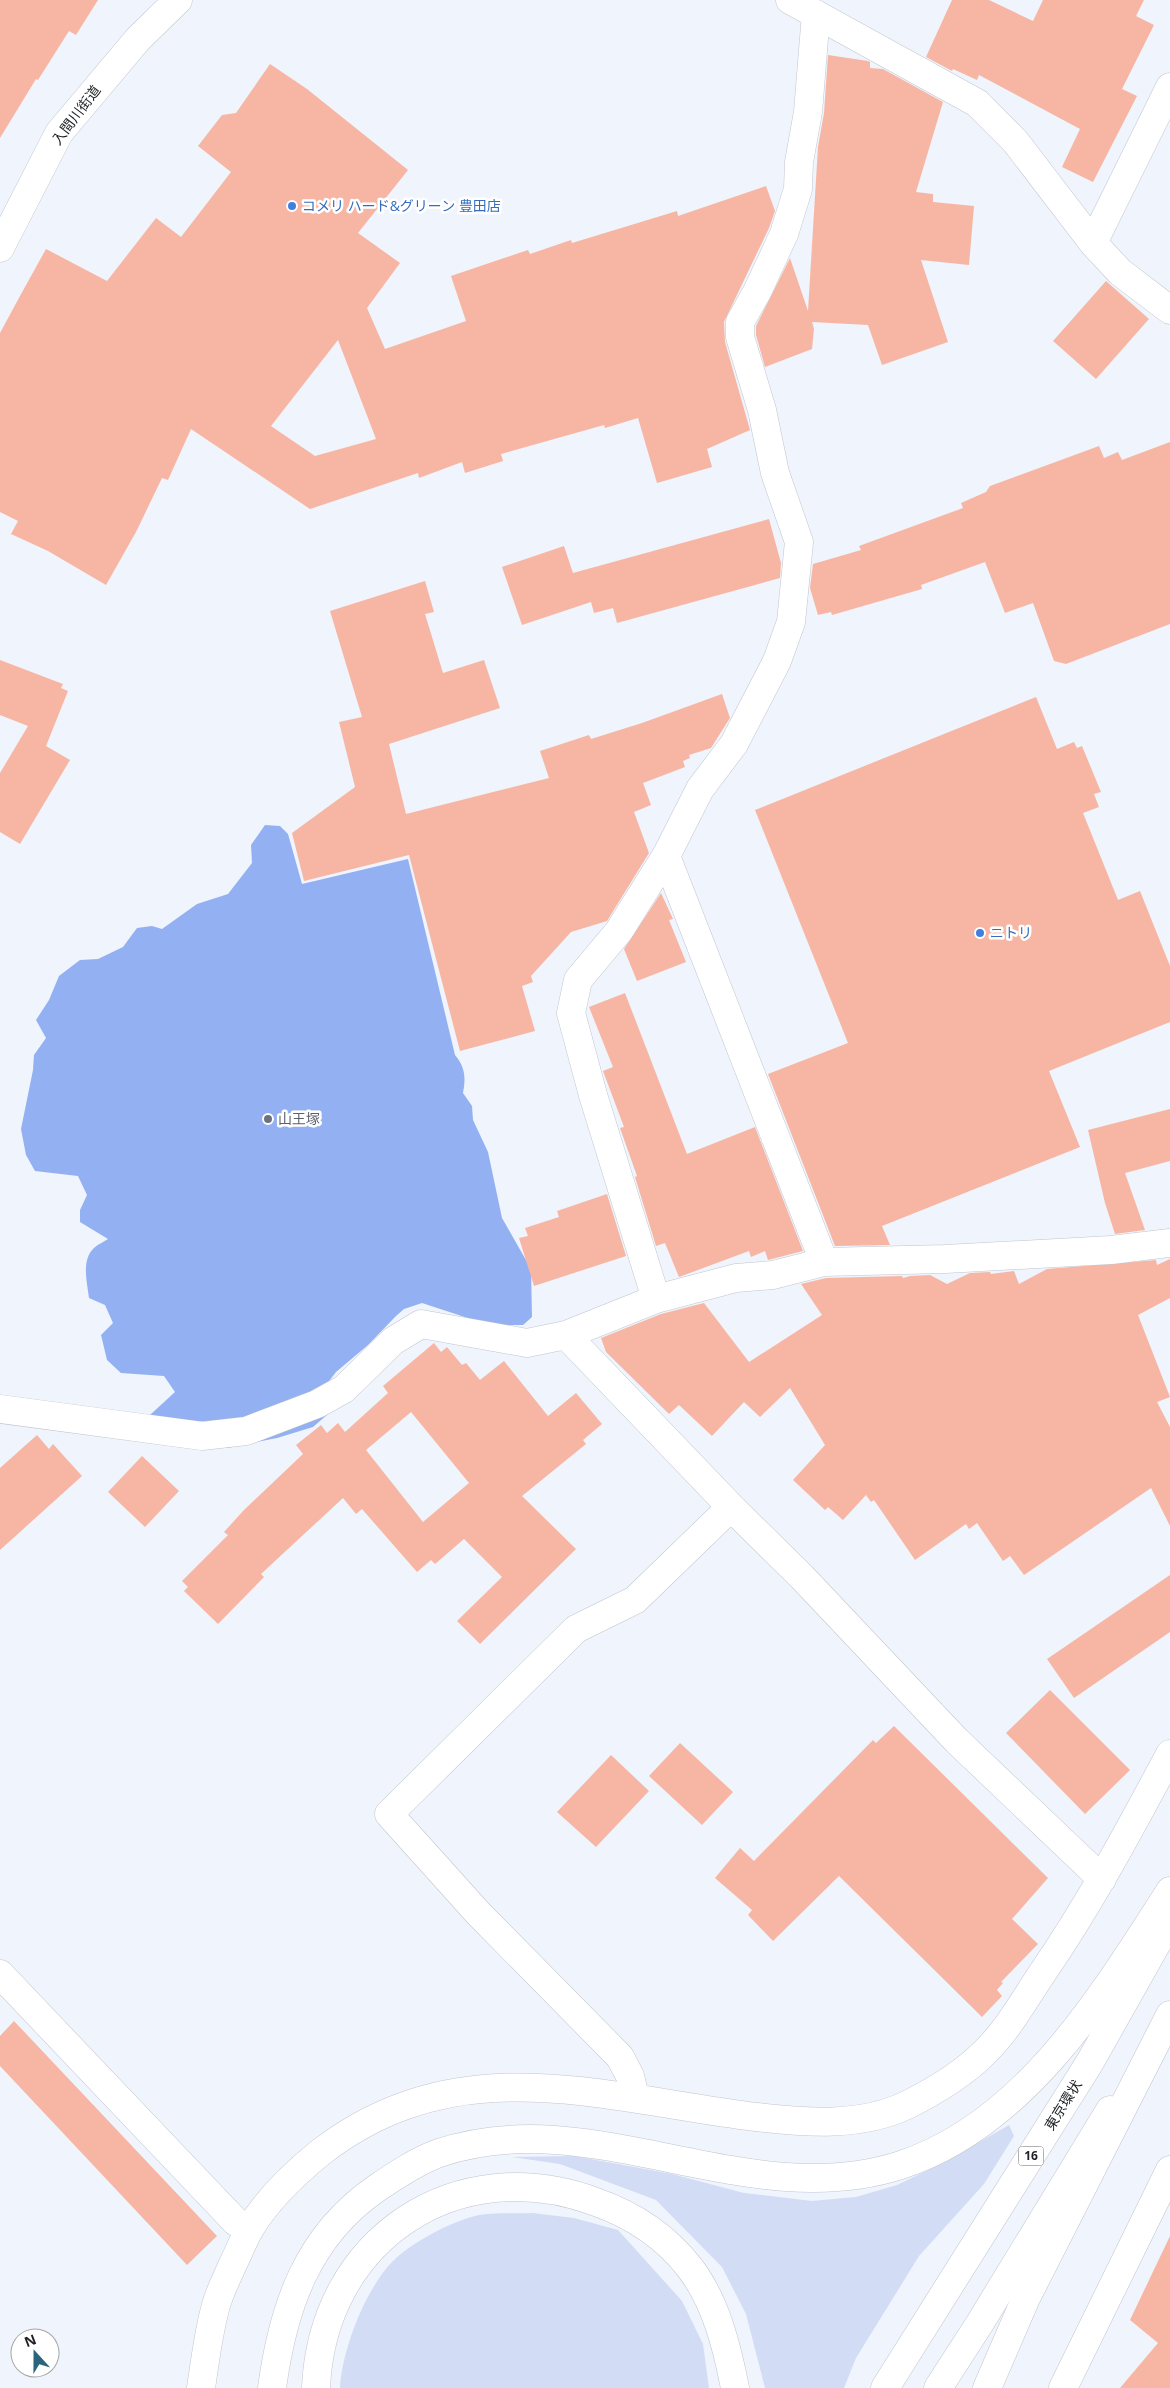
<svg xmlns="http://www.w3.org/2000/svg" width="1170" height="2388" viewBox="0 0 1170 2388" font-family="'Open Sans','Noto Sans JP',sans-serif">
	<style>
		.green { fill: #d2dcf4 }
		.forest { fill: #93b0f2 }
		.building { fill: #f7b6a3; fill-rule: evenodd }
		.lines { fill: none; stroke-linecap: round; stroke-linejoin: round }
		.minor-casing { stroke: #c1c5ce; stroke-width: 29 }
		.trunk-casing { stroke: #c1c5ce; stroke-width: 29 }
		.motorway-casing { stroke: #c1c5ce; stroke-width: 29 }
		.minor { stroke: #fff; stroke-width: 28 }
		.trunk { stroke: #fff; stroke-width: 28 }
		.motorway { stroke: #fff; stroke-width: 28 }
		.shop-dot { fill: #3f7fe0; stroke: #fff; stroke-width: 2 }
		.worship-dot { fill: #6b7280; stroke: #fff; stroke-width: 2 }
		.labels { text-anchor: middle; stroke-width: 5; stroke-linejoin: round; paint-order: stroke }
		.shield { fill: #fff; stroke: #626365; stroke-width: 1 }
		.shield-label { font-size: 12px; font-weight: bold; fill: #1e2023 }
		.street-label { font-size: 14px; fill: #1e2023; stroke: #fff }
		.shop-label { font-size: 14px; fill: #366cbe; stroke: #fff; text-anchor: start }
		.worship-label { font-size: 14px; fill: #5b616d; stroke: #fff; text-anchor: start }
	</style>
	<rect width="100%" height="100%" fill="#eff4fd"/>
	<path class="green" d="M1009,2125L1014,2136L984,2184L919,2256L856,2358L844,2388H765L746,2314L722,2267L656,2200L560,2164L512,2157L574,2156L672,2174L744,2193L812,2201L856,2197L897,2185L941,2164Z
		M532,2213L574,2218L618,2230L682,2301L703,2344L709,2388H340C342,2350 365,2290 392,2262C411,2243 448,2223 475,2216C492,2212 514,2214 532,2213Z"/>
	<path class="forest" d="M265,825L280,826L288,834L302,884L408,859L455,1055C465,1067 466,1077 463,1093L472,1106L473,1120L488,1152L502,1218L531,1269L532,1317L523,1325H489L422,1303L404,1309L396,1316L368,1345L336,1372L326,1385L335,1408L313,1427L277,1438L227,1448L169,1444L150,1415L175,1392L164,1376L121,1373L107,1360L101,1335L113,1323L105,1305L89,1298C87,1282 81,1260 94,1248C98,1244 104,1242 108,1239L80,1222V1210L87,1195L78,1176L35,1171L26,1155L21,1129L33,1070L34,1055L46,1038L36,1020L49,1000L59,976L80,960L98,959L123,947L137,928L152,926L162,929L197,904L228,894L252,863L251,845Z"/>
	<path class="building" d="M0,0H98L76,35L69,31L38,80L36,79L0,138Z
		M952,0H989L1033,21L1043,0H1144L1136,16L1154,25L1122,89L1137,96L1093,182L1062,167L1080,129L979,75L977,80L953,69L952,71L926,57Z
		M828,55L868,61L870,62V68L883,69L943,102L916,192L933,194V202L974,206L969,265L921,260L948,342L882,365L868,325L812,322L814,329L812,349L765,367L756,335V326L790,258L808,311L818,147L824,113Z
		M270,64L307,89L408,170L358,233L400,263L367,308L385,349L466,321L451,276L528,250L530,254L571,240L572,243L677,211L678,216L766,186L775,211L769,228L724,322L725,342L750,430L707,449L712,467L657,483L638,418L605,428L604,425L501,454L503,461L465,473L462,462L419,478L418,473L310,509L191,429L168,480L162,478L136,532L106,585L48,551L11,534L18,521L0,512V333L20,296L46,249L107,281L156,218L181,237L231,172L198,146L222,115L236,113ZM338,340L376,439L315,456L271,426Z
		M1106,281L1149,319L1096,379L1053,341Z
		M1170,442V624L1066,664L1054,661L1033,603L1005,613L985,562L921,585L922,589L832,615L831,612L818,615L810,588L813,564L861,550L859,546L963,508L961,503L986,492L990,486L1099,446L1104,458L1118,452L1122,460Z
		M769,519L781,563L780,578L617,623L613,608L594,613L591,602L522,625L502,567L564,546L573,573Z
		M425,581L434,612L425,614L443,673L484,660L500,708L389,744L406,814L549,778L540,751L589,735L591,739L642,723L722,694L730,718L711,748L689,755L690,758L683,761L685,767L643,783L651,805L634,812L649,853L607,921L571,932L531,976L533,982L522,986L535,1031L460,1051L409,855L304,881L292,833L355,787L339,722L362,717L330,611Z
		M0,660L63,684L61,688L68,691L46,746L70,760L20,844L0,832V773L28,726L0,715Z
		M1036,697L1057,749L1074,742L1077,748L1082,746L1101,792L1094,794L1099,807L1083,813L1118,900L1140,891L1170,966V1022L1049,1071L1080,1147L882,1226L890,1245L835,1246L768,1074L848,1043L755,810Z
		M661,893L673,919L669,920L686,962L637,981L624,949Z
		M625,993L687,1154L755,1127L803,1251L768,1260L765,1251L751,1257L749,1251L679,1277L665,1243L656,1246L635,1177L637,1176L620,1128L624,1127L603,1071L613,1067L589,1007Z
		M1170,1109V1161L1125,1173L1145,1230L1115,1234L1105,1203L1088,1130Z
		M607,1194L626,1256L534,1286L519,1238L528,1236L525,1228L559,1217L557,1211Z
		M1170,1259V1298L1138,1315L1170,1397L1157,1402L1170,1427V1526L1151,1488L1024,1575L1010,1556L1003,1561L977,1523L969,1529L966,1524L915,1560L874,1500L871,1502L866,1495L843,1520L828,1507L825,1510L793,1480L825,1445L790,1388L760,1417L744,1402L712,1436L679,1405L669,1414L606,1352L601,1338L661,1314L704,1303L749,1362L822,1315L801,1284L826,1278L902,1276L903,1278L910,1276L930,1275L947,1284L970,1273L990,1272L991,1274L1014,1271L1019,1284L1047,1269L1156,1260L1157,1265Z
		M434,1343L441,1352L447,1347L462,1365L466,1363L480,1380L504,1361L548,1416L576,1393L602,1424L583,1440L586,1444L522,1496L576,1549L480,1644L457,1621L502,1577L464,1539L435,1564L431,1560L417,1572L362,1509L356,1514L343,1498L261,1574L264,1577L218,1624L184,1591L188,1587L182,1581L228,1535L224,1532L244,1510L303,1454L296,1445L321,1425L327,1433L338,1423L345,1432L388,1393L383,1386ZM411,1412L469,1483L423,1522L366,1450Z
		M37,1435L49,1449L53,1444L82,1476L0,1550V1468Z
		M142,1456L179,1491L145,1527L108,1492Z
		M1170,1575V1632L1074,1698L1047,1659Z
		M1050,1690L1130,1770L1085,1814L1006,1733Z
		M894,1726L1048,1878L1012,1919L1038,1944L1001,1982L1003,1983L997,1990L1002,1996L982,2017L839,1876L773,1941L748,1915L752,1910L715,1878L740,1848L754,1861L873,1740L876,1743Z
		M680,1743L733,1792L702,1825L649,1776Z
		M611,1755L649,1791L596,1847L557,1812Z
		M14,2021L217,2236L187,2265L0,2066V2036Z
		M1170,2236V2388H1120L1158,2343L1130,2320Z"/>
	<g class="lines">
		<g class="minor-casing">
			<path id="minor" d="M790,0L977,103L1015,141L1093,243L1120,272L1170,310
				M1093,243L1170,87
				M0,248L59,133L138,39L178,0
				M666,856L824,1262
				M656,1299L593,1095L571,1013L578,980L619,931L666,856L700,789L734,744L777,661L791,622L799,542L775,473L762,410L740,337V322L757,292L784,234L798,189L799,162L808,112L816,14
				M566,1335L731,1507L802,1577L957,1741L1102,1879
				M0,1409L202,1436L246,1431L317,1404L344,1389L393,1341L421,1324L527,1343L566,1335L656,1299L736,1278L773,1275L824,1262L945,1259L1111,1250L1170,1243
				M0,1974L236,2222L250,2229
				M635,2097L630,2076L620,2057L478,1913L389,1814L576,1629L635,1600L731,1507
				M201,2388C205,2362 208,2335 215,2309C218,2295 226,2280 232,2266C238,2254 243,2241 249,2230C266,2201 295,2173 321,2152C458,2046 602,2098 756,2117C806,2123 861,2127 907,2105C935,2091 962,2075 984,2053C1006,2032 1022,2004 1039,1978C1088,1907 1129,1831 1170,1754
				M1063,2388L1170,2170"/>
		</g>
		<g class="trunk-casing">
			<path id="trunk" d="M885,2388L1090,2062L1170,1920
				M938,2388L980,2323L1110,2110"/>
		</g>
		<g class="motorway-casing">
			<path id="motorway" d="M272,2388C283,2307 307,2236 377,2188C396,2175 417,2161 439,2153C592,2101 747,2215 901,2165C1026,2124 1103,1995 1170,1891
				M316,2388C322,2239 457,2150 596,2202C633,2215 666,2237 690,2268C716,2302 727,2347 735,2388
				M987,2388L1026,2298L1170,2015"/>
		</g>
		<use href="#minor" class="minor"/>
		<use href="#trunk" class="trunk"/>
		<use href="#motorway" class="motorway"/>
	</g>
	<g class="shop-dot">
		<circle cx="292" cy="206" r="5"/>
		<circle cx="980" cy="933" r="5"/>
	</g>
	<circle class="worship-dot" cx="268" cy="1119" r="5"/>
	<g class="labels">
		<rect class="shield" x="1018.5" y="2146.5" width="25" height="19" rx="4"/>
		<g class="shield-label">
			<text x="1031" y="2160">16</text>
		</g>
		<g class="street-label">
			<text transform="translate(76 115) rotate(-53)" y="5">入間川街道</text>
			<text transform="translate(1063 2105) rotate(-58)" y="5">東京環状</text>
		</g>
		<g class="shop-label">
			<text x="302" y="211">コメリ ハード&amp;グリーン 豊田店</text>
			<text x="990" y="938">ニトリ</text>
		</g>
		<g class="worship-label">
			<text x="278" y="1124">山王塚</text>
		</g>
	</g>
	<g transform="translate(35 2353) rotate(339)"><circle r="24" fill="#ffffff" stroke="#a5a6a7"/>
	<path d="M0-4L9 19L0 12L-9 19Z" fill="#29667d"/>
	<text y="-8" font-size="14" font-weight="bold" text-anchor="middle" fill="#1e2023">N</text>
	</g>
</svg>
